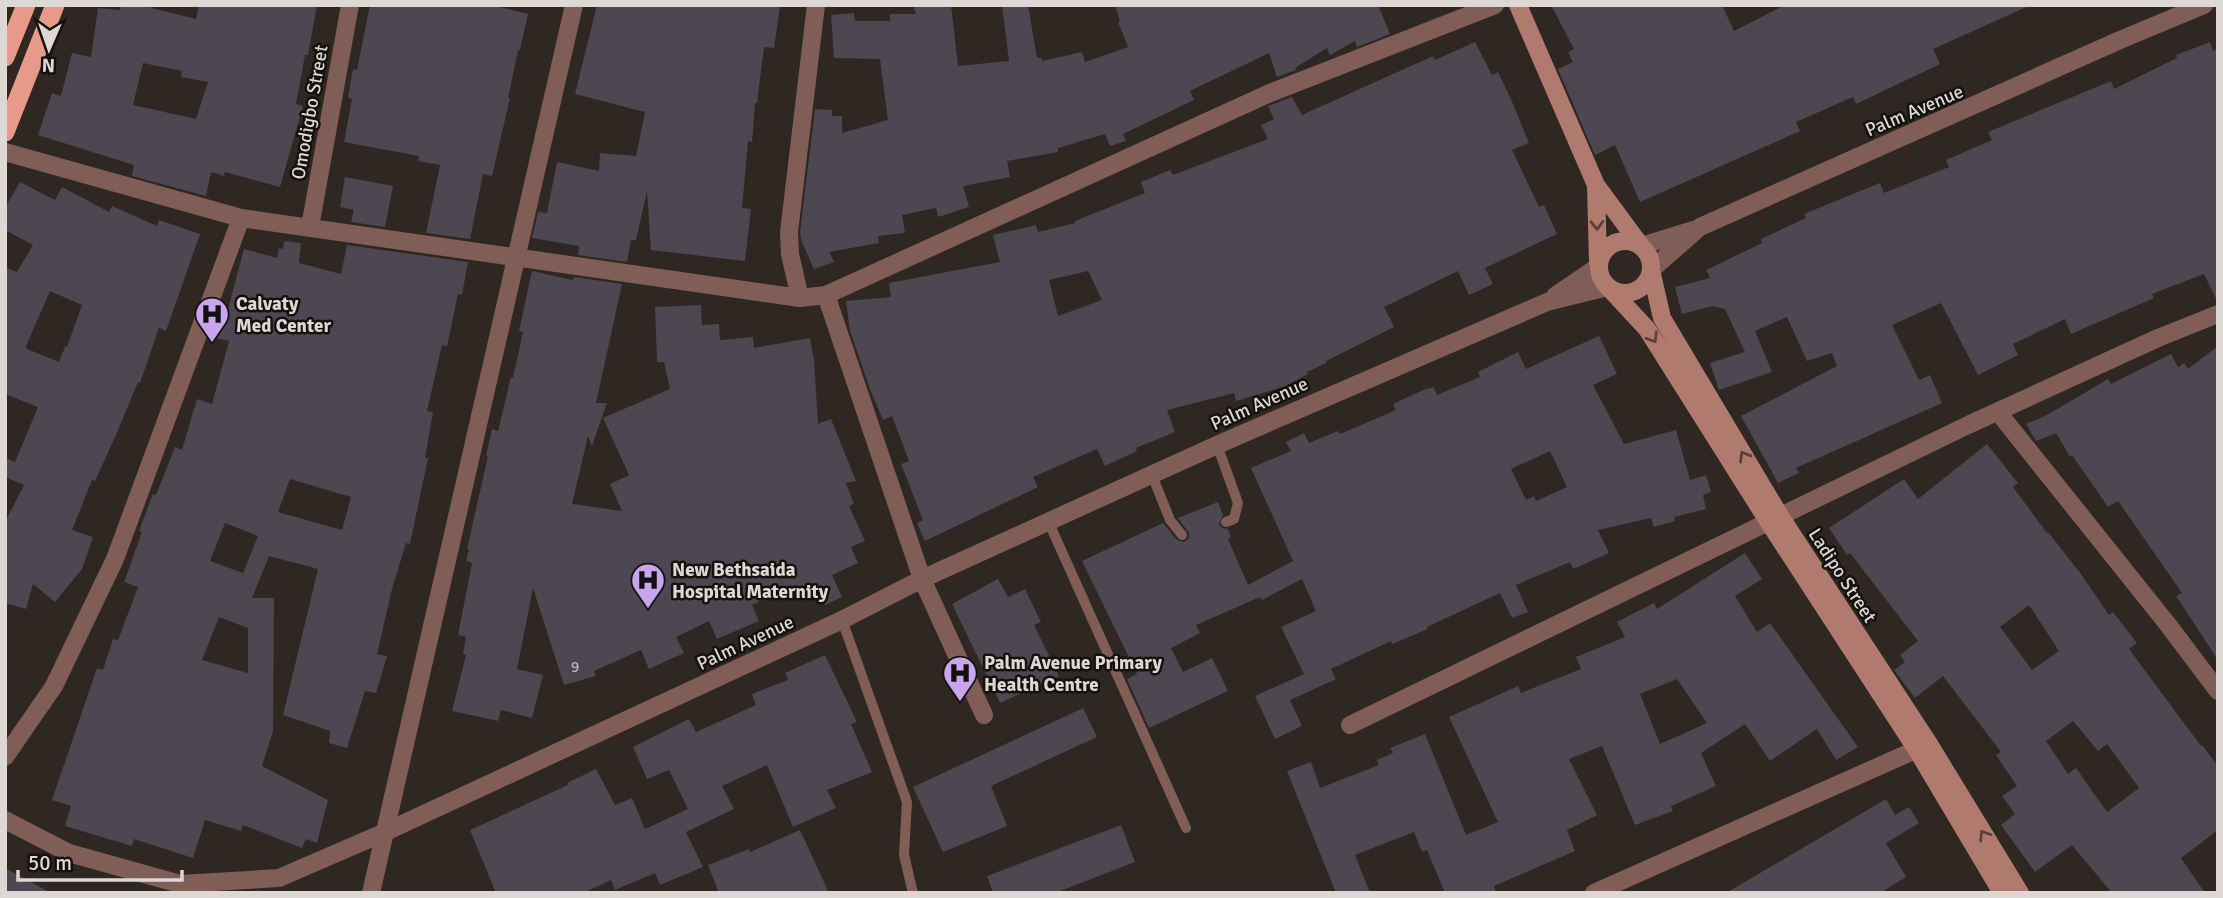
<svg xmlns="http://www.w3.org/2000/svg" width="2223" height="898" viewBox="0 0 2223 898" font-family="Signika,sans-serif">
	<style>
		.building { fill: #4c4750; fill-rule: evenodd }
		.lines { fill: none; stroke-linecap: round; stroke-linejoin: round }
		.service { stroke: #805d56; stroke-width: 10 }
		.minor { stroke: #805d56; stroke-width: 18 }
		.tertiary { stroke: #805d56; stroke-width: 18 }
		.secondary { stroke: #b17a6f; stroke-width: 18 }
		.trunk { stroke: #e89a8a; stroke-width: 19 }
		.oneway { stroke: #5b403a }
		.labels { text-anchor: middle; stroke-width: 5; stroke-linejoin: round; paint-order: stroke }
		.number-label { font-size: 16px; fill: #b9b4b3 }
		.street-label { font-size: 19px; fill: #ddd8d4; stroke: #14110e }
		.poi-label { font-size: 19px; font-weight: bold; fill: #ddd8d4; stroke: #14110e; text-anchor: start }
	</style>
	<rect width="100%" height="100%" fill="#2f2721"/>
	<path class="building" d="M121,5H152L151,8L196,19L199,5H317L308,55H305L296,104L303,106L280,187L225,172L224,176L211,172L206,196L132,176L134,165L38,135L52,93L61,96L72,53L91,57L98,8L120,10ZM143,63L182,71L181,77L208,82L196,119L133,105Z
		M370,5H491L528,14L520,50H518L508,98H510L492,176L483,174L470,239L426,233L440,165L418,161L419,156L344,142L352,99L348,98L353,69L357,70Z
		M597,5H780L774,48L764,47L757,103H755L752,142L748,141L742,208L751,209L745,261L651,250L647,191L636,240H631L627,262L578,255L579,246L532,238L538,212L547,213L557,162L599,171L600,153L636,156L645,112L575,94Z
		M913,5H951L958,66L1009,61L1002,5H1028L1037,58H1041L1042,61L1082,52L1085,62L1128,47L1118,22L1120,21L1115,5H1378L1390,34L1357,47L1355,41L1330,55L1327,48L1295,68L1296,70L1277,77L1269,53L1190,91L1194,100L1123,134L1126,141L1110,146L1105,134L1058,148V152L1007,161L1010,177L963,186L969,207L938,217L936,208L902,215L905,233L878,236L879,243L829,252L834,262L814,269L801,240L800,232L815,109L832,110V116H842V133L888,120L880,59L834,58L831,15L854,13L855,21H890V14H916Z
		M1551,5H1722L1734,31L1785,5H2031L1933,49L1940,64L1856,104L1853,97L1796,122L1800,131L1640,202L1615,145L1595,155L1558,69L1573,62L1568,52L1574,49Z
		M1475,42L1492,75L1498,72L1511,99L1529,143L1512,150L1539,207L1544,205L1557,234L1485,268L1493,284L1469,295L1458,271L1384,307L1394,327L1326,361V363L1307,372L1308,374L1286,386L1236,401L1234,393L1167,410L1175,432L1136,448L1137,451L1105,466L1097,449L1033,477L1038,487L925,541L917,523L923,520L901,464L909,461L892,416L883,420L870,389L850,331L846,301L891,297L889,283L1000,262L993,235L1036,225L1038,232L1075,223V221L1145,193L1141,182L1170,170L1173,175L1268,139L1261,125L1274,119L1268,106L1292,97L1302,115L1433,56L1435,60ZM1088,271L1102,300L1058,316L1049,280Z
		M2210,42L2213,51L2218,48V303L2204,274L2152,294L2154,298L2071,334L2065,319L2013,344L2018,355L1978,375L1941,303L1892,325L1919,380L1930,375L1942,403L1796,468L1799,473L1778,483L1741,416L1837,366L1832,353L1807,361L1787,317L1755,331L1772,372L1719,390L1710,363L1745,352L1725,309L1713,306L1682,314L1675,287L1710,278L1706,270L1762,243L1761,239L1806,218L1804,214L1880,183L1884,193L1949,167L1946,160L1992,140L1988,132L2111,81L2114,89L2177,58L2176,55Z
		M345,177L393,186L385,227L351,222L354,210L340,207Z
		M20,182L55,200L62,187L109,212L112,206L157,226L159,220L200,234L166,331L159,328L140,383L138,382L116,435L95,481L92,480L72,530L93,537L82,569L55,602L33,584L26,609L5,603V522L24,485L5,477V458L15,462L38,407L5,394V267L17,272L33,245L5,230V208ZM50,291L82,305L67,347H65L59,362L27,349L26,346Z
		M284,241L301,243L299,263L341,274L347,245L468,262L462,295L458,294L447,346L442,345L427,411L433,412L425,458H428L410,544L406,543L392,589L377,654L387,656L376,693L365,691L347,748L329,743L330,731L283,715L318,569L269,556L252,598H274L273,731L262,766L328,800L317,843L306,839L302,848L243,825L241,831L205,820L193,858L134,839L132,846L65,826L71,806L52,800L97,668L103,670L113,639L118,640L138,587L124,582L142,532L139,531L153,494L156,495L175,447L182,450L197,399L212,404L229,341L211,337L220,307L228,309L244,249L277,258L279,248L283,249ZM290,479L351,497L342,530L278,512ZM225,523L258,536L243,573L210,561ZM219,617L248,628V673L202,660Z
		M532,271L573,280L574,277L622,284L596,403H607L592,446L588,436L572,504L622,511L610,484L629,475L603,418L670,389L664,362H657L655,307L701,305L702,325L719,324L720,340L753,337L754,348L810,338L814,360L818,424L831,419L856,481L846,483L854,504L849,506L865,541L851,547L858,563L832,575L842,597L825,605L819,591L798,600L792,586L752,605L759,621L717,639L709,621L676,637L684,653L649,669L641,650L594,671L596,676L564,685L533,588L517,669L543,675L532,718L501,710L498,721L452,711L466,655L463,654L466,637L458,635L472,563L466,561L469,549H467L488,456L486,455L492,429L498,431L511,377L513,378L523,332L519,331Z
		M1599,336L1617,374L1593,385L1624,444L1676,430L1690,480L1706,475L1711,492L1703,495L1706,509L1674,517L1675,521L1654,527L1651,518L1598,530L1609,553L1573,569L1570,562L1516,585L1528,612L1512,618L1500,593L1427,627L1428,629L1392,644L1391,641L1331,669L1336,679L1290,700L1302,726L1275,739L1255,696L1304,674L1281,627L1316,611L1302,579L1262,600L1260,597L1196,625L1200,633L1171,648L1183,672L1212,658L1228,691L1149,728L1127,679L1137,674L1082,561L1163,523L1177,540L1184,542L1189,538V533L1178,518L1218,502L1223,515L1219,524L1222,528L1228,529L1231,537L1228,539L1248,585L1293,561L1251,468L1291,451L1286,442L1304,433L1309,443L1338,431L1340,434L1396,410L1393,404L1423,390L1434,387L1437,395L1480,377L1478,372L1518,352L1526,369ZM1550,451L1567,487L1536,501L1534,496L1526,500L1511,469Z
		M2218,346V660L2176,596L2182,593L2118,501L2108,507L2072,455L2070,457L2056,433L2036,441L2026,424L2047,415L2108,379L2111,384L2171,354L2178,367L2184,363L2188,369Z
		M1987,444L2018,483L2013,487L2047,533L2048,532L2081,574L2109,615L2113,612L2137,643L2129,649L2201,746L2202,745L2218,766V830L2181,858L2205,893H2112L2072,845L2035,872L2001,825L2015,814L2002,796L2017,786L1996,755L2001,752L1943,676L1915,698L1894,670L1905,662L1900,655L1918,641L1850,553L1847,555L1829,528L1904,479L1918,499ZM2029,605L2059,651L2032,670L2000,627ZM2073,721L2098,751L2107,744L2139,788L2107,812L2076,768L2068,774L2046,741Z
		M1745,553L1762,579L1735,596L1757,632L1770,623L1858,747L1836,760L1817,729L1770,761L1745,724L1701,753L1716,786L1671,806L1673,811L1635,825L1602,746L1569,759L1597,815L1567,830L1575,851L1494,886L1496,893H1445L1427,850L1422,852L1414,832L1355,855L1370,893H1336L1287,771L1311,762L1320,788L1379,765L1377,760L1393,753L1390,748L1425,734L1466,835L1498,822L1449,717L1518,686L1521,693L1581,669L1576,657L1625,637L1617,622L1654,603L1657,609ZM1677,679L1707,723L1660,744L1640,694Z
		M998,579L1008,597L1025,589L1041,622L1034,625L1059,676L1000,703L952,604Z
		M825,655L857,722L851,724L872,772L827,790L836,808L793,827L767,765L722,786L734,809L686,832L703,867L660,885L655,873L615,890L611,880L583,893H496L470,830L568,785L567,783L596,769L615,805L632,798L645,829L688,809L669,770L647,779L633,747L689,719L696,732L756,705L752,694L788,680L785,673Z
		M1083,708L1097,737L991,786L1007,826L943,852L913,787Z
		M1886,799L1895,815L1909,807L1919,823L1886,843L1906,877L1880,893H1726Z
		M1121,825L1135,862L1055,893H993L987,876Z
		M800,830L829,893H719L708,865L749,849L750,852Z
		M5,868L51,893H5Z"/>
	<g class="lines">
		<path class="service" d="M1217,445L1238,503L1234,519L1226,522
			M1152,475L1170,520L1182,535
			M1049,523L1186,828
			M842,620L907,802L904,855L913,893"/>
		<path class="minor" d="M5,152L241,218L800,298L826,295L1270,93L1495,5
			M310,227L350,5
			M826,295L922,579L984,715
			M800,298L790,254L789,232L816,5
			M1998,412L2169,626L2218,691
			M1350,725L1968,425L2158,338L2218,314
			M5,757L54,686L115,559L241,218
			M371,893L574,5
			M1594,893L1929,744"/>
		<path class="tertiary" d="M1641,246L1693,230
			M1651,270L1700,227L2120,40L2204,5
			M1555,296L1599,266
			M5,820L69,853L180,884L279,878L383,833L842,620L922,579L1217,445L1547,302L1608,287"/>
		<path class="secondary" d="M1518,5L1596,185L1641,246
			M1596,185L1598,262
			M1599 267a26 26 0 1 1 52 0a26 26 0 1 1-52 0Z
			M1651,270L1662,318L1780,516L1929,744L2020,893
			M1608,287L1647,329L1768,521L1917,750L2002,893"/>
		<path class="trunk" d="M5,57L26,5
			M5,132L55,5"/>
	</g>
	<defs><path id="oneway-chevron" d="M-2-3.5L2.5 0L-2 3.5" fill="none" stroke-width="1.6" stroke-linecap="round" stroke-linejoin="round" transform="scale(1.75)"/></defs>
	<g class="oneway">
		<use href="#oneway-chevron" transform="translate(1597 225) rotate(88)"/>
		<use href="#oneway-chevron" transform="translate(1653 338) rotate(58)"/>
		<use href="#oneway-chevron" transform="translate(1744 456) rotate(-121)"/>
		<use href="#oneway-chevron" transform="translate(1984 835) rotate(-122)"/>
	</g>
	<defs>
		<g id="hospital-pin" transform="scale(1.75)"><path d="M0 17L-7.5 6A9.5 9.5 0 1 1 7.5 6Z" fill="#c9a5ee" stroke="#14110e"/><path d="M-5-5h3v3.5h4V-5h3V5h-3V1.5h-4V5h-3Z" fill="#111"/></g>
	</defs>
	<g fill-rule="evenodd">
		<use href="#hospital-pin" x="212" y="314"/>
		<use href="#hospital-pin" x="648" y="580"/>
		<use href="#hospital-pin" x="960" y="673"/>
	</g>
	<g class="labels">
		<g class="number-label">
			<text x="575" y="672">9</text>
		</g>
		<g class="street-label">
			<text transform="translate(1914 110) rotate(-23)" y="7">Palm Avenue</text>
			<text transform="translate(309 112) rotate(-80)" y="7">Omodigbo Street</text>
			<text transform="translate(1259 403) rotate(-24)" y="7">Palm Avenue</text>
			<text transform="translate(1843 575) rotate(57)" y="7">Ladipo Street</text>
			<text transform="translate(745 642) rotate(-25)" y="7">Palm Avenue</text>
		</g>
		<g class="poi-label">
			<text x="236" y="310">Calvaty<tspan x="236" dy="22">Med Center</tspan></text>
			<text x="672" y="576">New Bethsaida<tspan x="672" dy="22">Hospital Maternity</tspan></text>
			<text x="984" y="669">Palm Avenue Primary<tspan x="984" dy="22">Health Centre</tspan></text>
		</g>
	</g>
	<rect width="2223" height="898" fill="none" stroke="#ddd8d4" stroke-width="14"/>
	<g transform="translate(49 49) rotate(182)" stroke="#14110e" stroke-width="5" paint-order="stroke">
	<path d="M0-5L12 26L0 18L-12 26Z" fill="#ddd8d4"/>
	<text y="-10" font-size="19" font-weight="bold" text-anchor="middle" fill="#ddd8d4">N</text>
	</g>
	<path d="M18 870v10h164v-10" fill="none" stroke="#ddd8d4" stroke-width="3.5"/>
	<text x="28" y="870" font-size="21" fill="#ddd8d4" stroke="#14110e" stroke-width="5" paint-order="stroke">50 m</text>
</svg>
